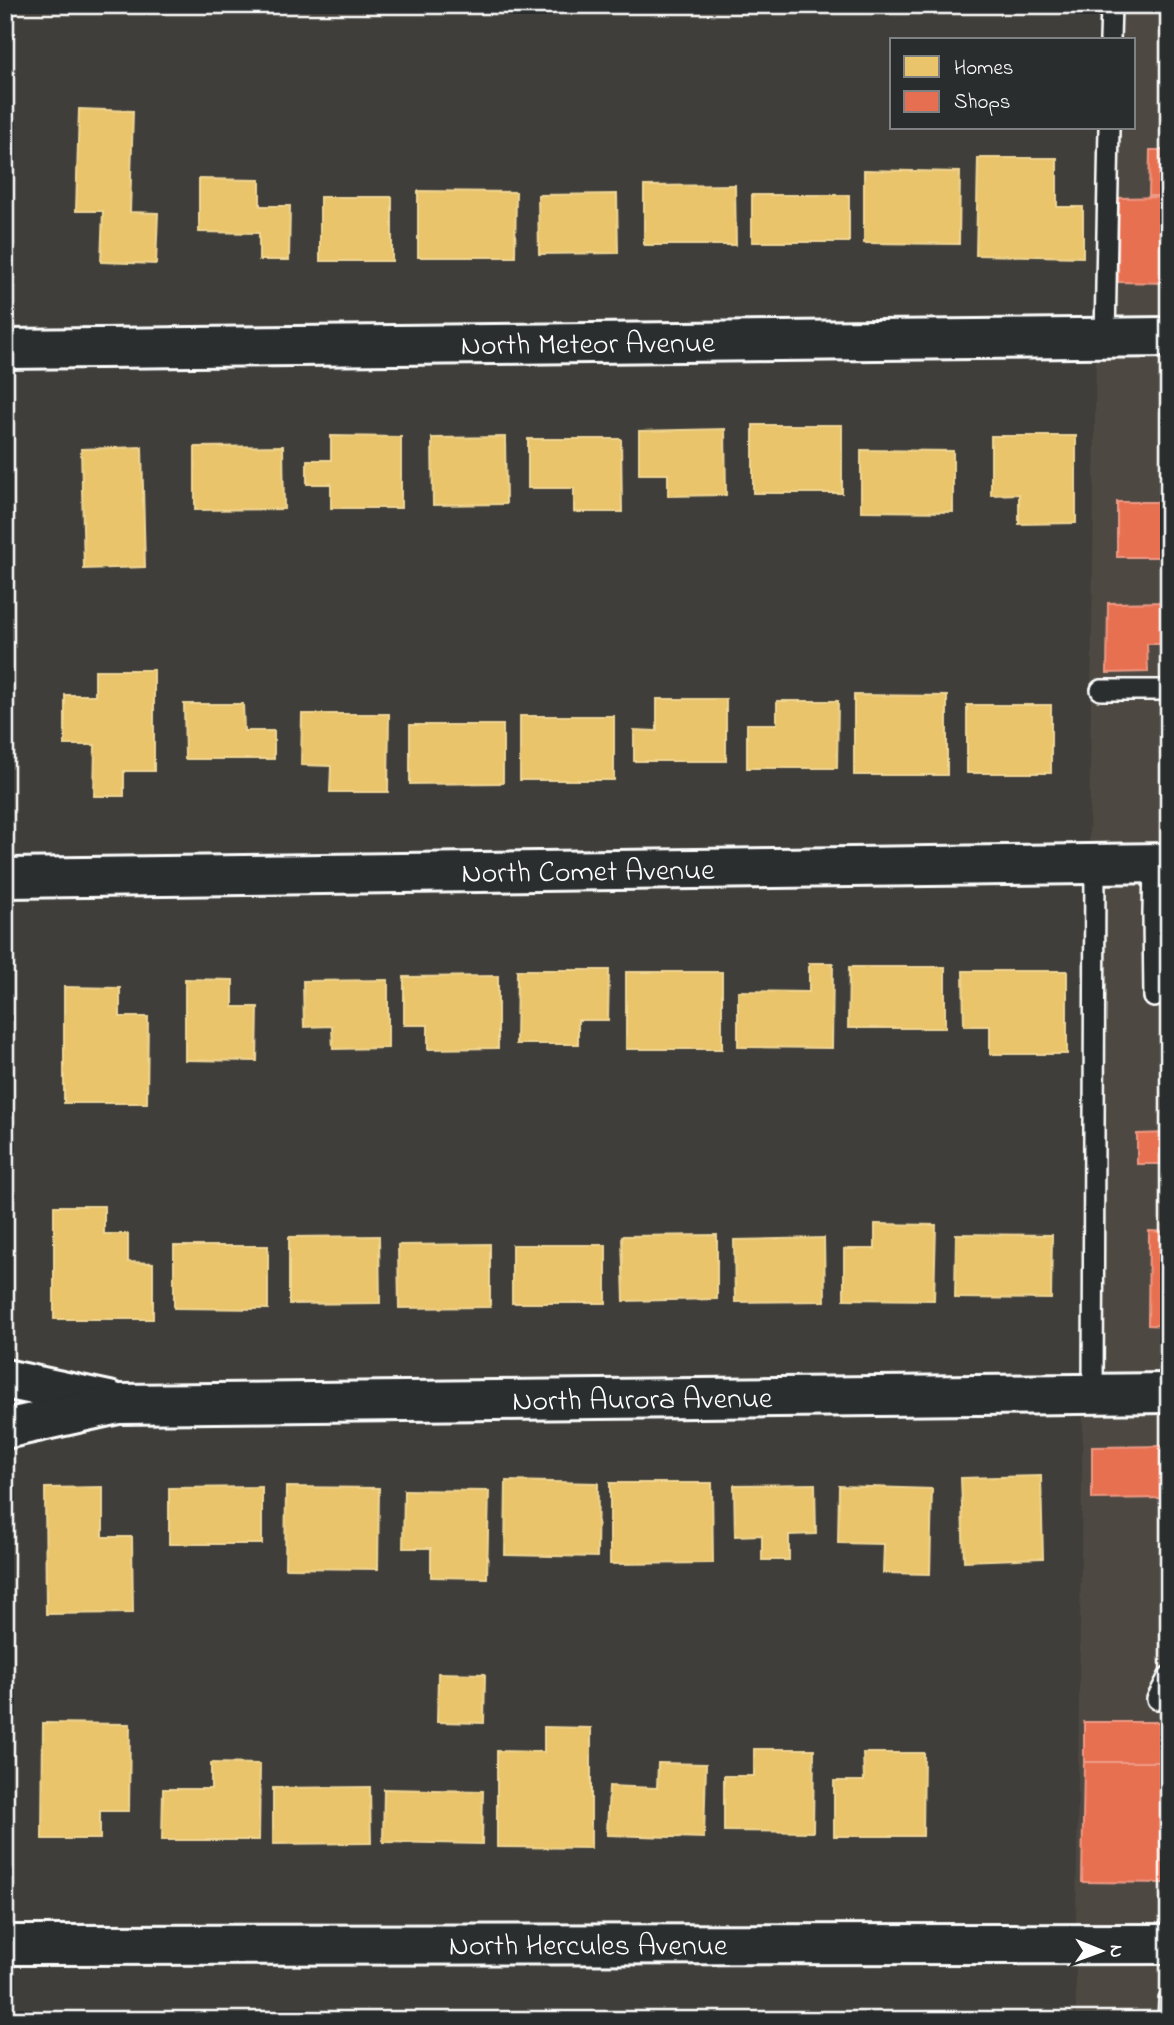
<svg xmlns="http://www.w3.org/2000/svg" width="1174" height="2025" viewBox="0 0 1174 2025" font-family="'Indie Flower',sans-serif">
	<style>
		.built { fill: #4d4a42 }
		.homes { fill: #e9c46a; stroke: #f0d697; stroke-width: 2 }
		.shops { fill: #e76f51; stroke: #ee9a85; stroke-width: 2 }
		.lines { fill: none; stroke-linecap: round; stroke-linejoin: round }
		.service-casing { stroke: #fff; stroke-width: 24 }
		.minor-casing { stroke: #fff; stroke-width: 44 }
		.tertiary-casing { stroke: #fff; stroke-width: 44 }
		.service { stroke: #2a2d2e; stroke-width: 19 }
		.minor { stroke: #2a2d2e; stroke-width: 38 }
		.tertiary { stroke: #2a2d2e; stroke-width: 38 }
		.labels { text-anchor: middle; stroke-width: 7; stroke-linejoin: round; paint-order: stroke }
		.street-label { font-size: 30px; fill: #fff; stroke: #2a2d2e }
	</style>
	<rect width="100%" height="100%" fill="#3f3e3a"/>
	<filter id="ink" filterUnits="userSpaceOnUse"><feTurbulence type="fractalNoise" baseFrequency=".0143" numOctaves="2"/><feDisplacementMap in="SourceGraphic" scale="14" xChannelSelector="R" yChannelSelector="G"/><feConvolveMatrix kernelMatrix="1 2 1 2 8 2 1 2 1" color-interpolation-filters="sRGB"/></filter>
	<g filter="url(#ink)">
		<path class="built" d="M1100,5H1169V319L1096,320L1098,128H1134V40H1099Z
			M1169,355V846L1089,847L1096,356Z
			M1169,882V1373L1083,1374L1089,883Z
			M1169,1409V1927L1076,1926L1083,1410Z
			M1076,1962L1169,1963V2020H1076Z"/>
		<path class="homes" d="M96,5H167V11L96,12Z
			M79,109L133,111L130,212L158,213L156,264L101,262L103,211H76Z
			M978,158H1057V207H1083V257L976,255Z
			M864,170L960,172L959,244L864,243Z
			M199,179L260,180V206H290L289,260H259V233L199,232Z
			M735,185L736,245H644V186Z
			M418,191L516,192L515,257H418Z
			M617,194L618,253L539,254L538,195Z
			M752,195H849V242H752Z
			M320,197H392V261H320Z
			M753,425H842V493H753Z
			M725,429L726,495L668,496V474H639V431Z
			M331,436L401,437V508H331V484H307V460H331Z
			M991,436H1076V523L1019,524V494L991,495Z
			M505,437L506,504L433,505L432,438Z
			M528,439H621L622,512H574V488H528Z
			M283,446L284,509L195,510V447Z
			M142,447L145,567L84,569L81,449Z
			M861,450L953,451V512L861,511Z
			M95,670H154V771H124V796H94L95,745H65V695H95Z
			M854,695L947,696V775H854Z
			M657,699H726V761H634V730L657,731Z
			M777,701H838L837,768H747V724H777Z
			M184,704H243L244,731H274V759H185Z
			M967,705H1051V773H967Z
			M302,714H389L388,792H330L331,766L301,765Z
			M520,716H614V780H520Z
			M410,725H503V783L410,784Z
			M809,963H833L832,1048L738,1047V991L809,992Z
			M849,967H945V1028H848Z
			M517,970H609L608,1020H578V1044H516Z
			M963,971H1067V1054H990V1026H964Z
			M626,972H722V1049H626Z
			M498,976V1048L428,1049V1025H404V977Z
			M185,979L233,980V1007H258L257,1061L185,1060Z
			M388,980V1048L333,1049L332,1026L304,1027L303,981Z
			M64,987L120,988V1017H148L147,1103H64Z
			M54,1206H104V1234H128V1262L153,1263V1319H54Z
			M875,1224L936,1225L934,1300L844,1299V1249H875Z
			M956,1234L1052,1235L1051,1299L955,1298Z
			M717,1235V1299L624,1301L622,1236Z
			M379,1236L380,1303L289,1304V1237Z
			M824,1238L825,1301L735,1302L734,1240Z
			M490,1244V1307L399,1308L398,1245Z
			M512,1245H606V1303H512Z
			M174,1246H268V1309L174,1308Z
			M1041,1476L1043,1558L964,1561L961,1478Z
			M506,1481L598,1483L597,1557L505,1555Z
			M610,1483H712L713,1563L610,1564Z
			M815,1484L816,1534L789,1535V1560H762V1535L735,1536L734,1485Z
			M839,1486L932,1489L930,1574L883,1573L884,1544L838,1543Z
			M103,1487V1537H132L133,1613L46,1614L45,1488Z
			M262,1487V1544H169V1488Z
			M286,1487L379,1488L378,1569L285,1568Z
			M404,1490L489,1491L487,1578L431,1577V1548H403Z
			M438,1673L485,1674L484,1723L437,1722Z
			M43,1723L130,1724L129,1811H100V1839H42Z
			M544,1727L591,1728V1848L497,1847V1751L544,1752Z
			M754,1749H814L813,1832L724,1831V1776H754Z
			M863,1753H924L923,1836H834V1781H864Z
			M211,1763L260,1764L259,1840H162L163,1789H211Z
			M658,1763L706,1764L704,1838L607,1835L609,1786L657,1788Z
			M370,1787L371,1843L273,1844V1788Z
			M384,1789L483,1791L482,1844L383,1842Z"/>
		<path class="shops" d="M1150,150H1169V196H1149Z
			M1169,197V283L1118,282L1119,198Z
			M1117,502H1169V557H1117Z
			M1169,602V644H1147L1148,672L1107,673L1108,603Z
			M1169,1133V1164H1137V1134Z
			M1149,1231L1169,1232V1326L1148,1325Z
			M1169,1446V1498L1092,1499V1447Z
			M1084,1722H1169V1762H1084Z
			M1084,1762H1169V1883L1082,1882Z"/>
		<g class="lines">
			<g class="service-casing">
				<path id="service" d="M1110,40L1111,5
					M1105,338L1109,128
					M1101,690H1169
					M1154,864L1153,914H1169
					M1153,914L1154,997
					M1093,1395L1095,863
					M1157,1699L1169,1676
					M1168,2020L1169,2000"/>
			</g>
			<g class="minor-casing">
				<g id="minor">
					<path id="s1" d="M5,349L1169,337"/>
					<path id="s2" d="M5,878L1169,863"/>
					<path d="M5,1379L109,1401"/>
					<path id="s3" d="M5,1429L118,1404L1169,1393"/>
				</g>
			</g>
			<g class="tertiary-casing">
				<g id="tertiary">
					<path id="s4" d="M5,1945L1169,1944"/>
				</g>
			</g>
			<use href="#service" class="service"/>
			<use href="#minor" class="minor"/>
			<use href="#tertiary" class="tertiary"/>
		</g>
	</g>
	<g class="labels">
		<g class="street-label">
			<text dy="10" stroke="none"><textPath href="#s1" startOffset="583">North Meteor Avenue</textPath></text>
			<text dy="10" stroke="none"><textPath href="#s2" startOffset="583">North Comet Avenue</textPath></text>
			<text dy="10" stroke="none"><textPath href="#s3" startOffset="640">North Aurora Avenue</textPath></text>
			<text dy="10" stroke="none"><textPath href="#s4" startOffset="583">North Hercules Avenue</textPath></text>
		</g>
	</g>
	<rect width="1174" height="2025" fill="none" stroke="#2a2d2e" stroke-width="28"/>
	<rect x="14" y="14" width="1146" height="1997" fill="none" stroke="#fff" stroke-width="2.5" filter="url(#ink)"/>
	<rect x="890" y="38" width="245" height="91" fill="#2a2d2e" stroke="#7f8182" stroke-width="2"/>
	<rect x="904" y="56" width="35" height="21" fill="#e9c46a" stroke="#7f8182" stroke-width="2"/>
	<text x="954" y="74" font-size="21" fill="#ffffff">Homes</text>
	<rect x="904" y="91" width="35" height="21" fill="#e76f51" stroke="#7f8182" stroke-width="2"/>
	<text x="954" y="108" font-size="21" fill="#ffffff">Shops</text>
	<g transform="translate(1101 1951) rotate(91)" stroke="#2a2d2e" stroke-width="5" paint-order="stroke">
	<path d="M0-5L12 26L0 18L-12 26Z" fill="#ffffff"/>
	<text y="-10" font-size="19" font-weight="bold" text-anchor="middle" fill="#ffffff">N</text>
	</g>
</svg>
